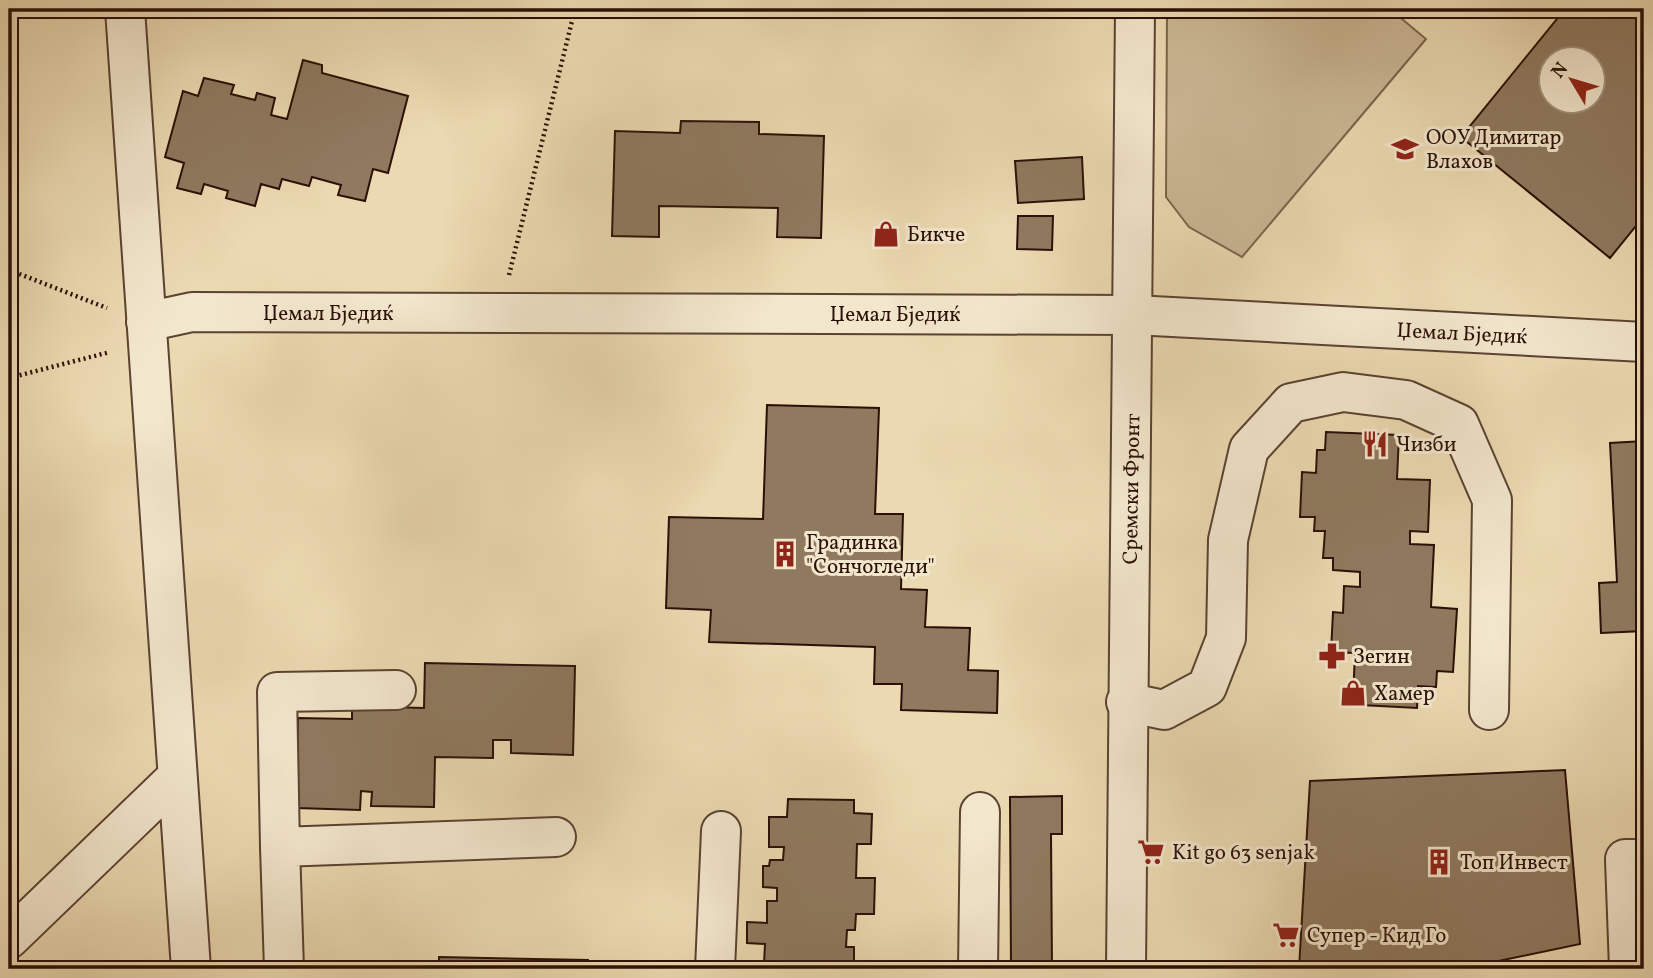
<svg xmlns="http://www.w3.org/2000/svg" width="1653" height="978" viewBox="0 0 1653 978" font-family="Vollkorn,serif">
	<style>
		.green { fill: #cab794; stroke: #7a644e; stroke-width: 2 }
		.building { fill: #8f795f; stroke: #2b1007; stroke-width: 2; fill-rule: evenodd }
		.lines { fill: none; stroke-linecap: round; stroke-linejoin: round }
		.minor-casing { stroke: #5b4232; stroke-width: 42 }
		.tertiary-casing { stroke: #5b4232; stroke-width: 42 }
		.path { stroke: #2b1007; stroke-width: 4.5; stroke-dasharray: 2 3.5; stroke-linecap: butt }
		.minor { stroke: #f2e6cc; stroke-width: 38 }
		.tertiary { stroke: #f2e6cc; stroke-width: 38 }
		.labels { text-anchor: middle; stroke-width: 6; stroke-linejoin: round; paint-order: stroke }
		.poi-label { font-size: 21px; fill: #2b1007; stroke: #f2e6cc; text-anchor: start }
		.street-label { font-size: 21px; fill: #2b1007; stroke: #f2e6cc }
	</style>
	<rect width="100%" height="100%" fill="#ebd9b1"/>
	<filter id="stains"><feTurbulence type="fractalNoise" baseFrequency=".00286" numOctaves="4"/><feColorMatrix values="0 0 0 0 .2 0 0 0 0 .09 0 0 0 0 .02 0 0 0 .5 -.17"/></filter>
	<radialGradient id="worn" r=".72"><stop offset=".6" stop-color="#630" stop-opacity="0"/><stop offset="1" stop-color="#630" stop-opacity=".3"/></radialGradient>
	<path class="green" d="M1167,9H1390L1426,39L1242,257L1189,227L1166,197Z"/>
	<path class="building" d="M1565,9H1644V216L1610,258L1461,137ZM1552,60H1594V102H1552Z
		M303,60L322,65V73L408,96L388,173L373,169L365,201L338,195L341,185L312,177L309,186L282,179L279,189L261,184L255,206L226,198L228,191L204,184L201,194L177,188L184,163L165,157L183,91L198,96L204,78L234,85L231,94L255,100L257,93L275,98L271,115L287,119Z
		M681,121L759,122V134L824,136L821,238L777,237L778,208L659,206V237L612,236L615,131L680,133Z
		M1082,157L1084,199L1018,203L1015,161Z
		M1018,216H1053L1052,250L1017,249Z
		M767,405L879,408L875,514H903L901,589L927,590L925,627L970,628L968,670L998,671L997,713L901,710L902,684H874L875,647L709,642L711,610L666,608L669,517L763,519Z
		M1326,432L1399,435L1397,479L1430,480L1428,532L1410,531V544L1434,545L1431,607L1457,609L1453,672L1437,671L1436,687L1418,686L1417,708L1361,705V698L1353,697L1355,653L1331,652L1333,612L1343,613L1344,586L1360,587V572L1333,570V558H1323L1325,531H1314L1315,517H1300L1302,472L1316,473L1317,450H1325Z
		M1644,441V631L1601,633L1599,583L1617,582L1610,443Z
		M425,663L575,666L573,755L511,753V740H493V758L435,757L434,807L371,806L372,792L361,791L360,810L296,808L298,718L352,719V706L424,708Z
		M1565,770L1580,944L1460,969H1299L1310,781Z
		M1062,796V834H1051L1052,969H1011L1010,797Z
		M788,799L854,800V813L872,814L871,844H857L856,878H875L874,914H856L855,930H847L846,947H854V969H755V964H764L765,944L747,943V922L767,923V901H777V888L763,887V866H769L770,860H783L784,847H769V817H787Z
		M439,957L588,960V969H439Z"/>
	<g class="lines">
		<g class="minor-casing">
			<path id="minor" d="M125,9L191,969
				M146,322L192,312L1134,315L1644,342
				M1126,702L1164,710L1207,687L1226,638L1228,540L1249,449L1291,403L1343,392L1406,400L1459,424L1492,500L1489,710
				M280,847L277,692L396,690
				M9,939L177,777
				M284,969L280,847L556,837
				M715,969L721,831
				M978,969L980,812
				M1629,969L1625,859H1644"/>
		</g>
		<g class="tertiary-casing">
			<path id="tertiary" d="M1126,969C1127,649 1134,329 1135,9"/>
		</g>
		<path class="path" d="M9,270L107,308
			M509,275L575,9
			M9,378L110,352"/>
		<use href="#minor" class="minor"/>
		<use href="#tertiary" class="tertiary"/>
	</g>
	<defs>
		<g id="school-bare" transform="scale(2.1)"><path d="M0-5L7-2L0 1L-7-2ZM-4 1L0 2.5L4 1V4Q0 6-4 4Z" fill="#8f2418" stroke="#f2e6cc" stroke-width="2.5" paint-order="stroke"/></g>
		<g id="shop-bare" transform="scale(2.1)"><path d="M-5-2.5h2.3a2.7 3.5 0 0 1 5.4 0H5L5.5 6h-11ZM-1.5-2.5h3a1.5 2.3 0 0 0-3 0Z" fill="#8f2418" stroke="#f2e6cc" stroke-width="2.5" paint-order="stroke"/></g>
		<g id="restaurant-bare" transform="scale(2.1)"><path d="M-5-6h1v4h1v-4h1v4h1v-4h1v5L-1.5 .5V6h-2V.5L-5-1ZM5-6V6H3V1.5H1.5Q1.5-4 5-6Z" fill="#8f2418" stroke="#f2e6cc" stroke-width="2.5" paint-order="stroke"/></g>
		<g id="building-bare" transform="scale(2.1)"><path d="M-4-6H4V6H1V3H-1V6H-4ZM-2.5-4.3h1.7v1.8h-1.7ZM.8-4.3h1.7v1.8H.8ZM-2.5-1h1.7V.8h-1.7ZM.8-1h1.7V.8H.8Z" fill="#8f2418" stroke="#f2e6cc" stroke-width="2.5" paint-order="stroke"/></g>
		<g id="pharmacy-bare" transform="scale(2.1)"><path d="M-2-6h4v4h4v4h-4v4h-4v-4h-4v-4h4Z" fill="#8f2418" stroke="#f2e6cc" stroke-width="2.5" paint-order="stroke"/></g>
		<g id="supermarket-bare" transform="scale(2.1)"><path d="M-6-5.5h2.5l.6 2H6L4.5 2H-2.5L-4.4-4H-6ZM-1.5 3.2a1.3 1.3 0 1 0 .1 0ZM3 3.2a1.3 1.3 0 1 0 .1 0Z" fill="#8f2418" stroke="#f2e6cc" stroke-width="2.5" paint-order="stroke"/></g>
	</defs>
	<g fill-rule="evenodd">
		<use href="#school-bare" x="1405" y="149"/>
		<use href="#shop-bare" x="886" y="234"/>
		<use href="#restaurant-bare" x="1375" y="444"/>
		<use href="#building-bare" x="785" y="554"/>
		<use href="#pharmacy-bare" x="1332" y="656"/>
		<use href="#shop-bare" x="1353" y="693"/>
		<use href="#supermarket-bare" x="1151" y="852"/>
		<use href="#building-bare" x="1439" y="862"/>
		<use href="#supermarket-bare" x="1286" y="935"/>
	</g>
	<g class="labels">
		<g class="poi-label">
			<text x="1426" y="144">ООУ Димитар<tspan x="1426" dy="24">Влахов</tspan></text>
			<text x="907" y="241">Бикче</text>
			<text x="1396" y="451">Чизби</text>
			<text x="806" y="549">Градинка<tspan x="806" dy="24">"Сончогледи"</tspan></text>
			<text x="1353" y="663">Зегин</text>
			<text x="1374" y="700">Хамер</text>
			<text x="1172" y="859">Kit go 63 senjak</text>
			<text x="1460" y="869">Топ Инвест</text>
			<text x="1307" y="942">Супер - Кид Го</text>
		</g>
		<g class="street-label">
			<text x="328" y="320">Џемал Бједиќ</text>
			<text x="895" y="321">Џемал Бједиќ</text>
			<text transform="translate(1462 333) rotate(3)" y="7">Џемал Бједиќ</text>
			<text transform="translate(1131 489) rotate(-89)" y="7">Сремски Фронт</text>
		</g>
	</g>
	<rect width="1653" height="978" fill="none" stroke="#ebd9b1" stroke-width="35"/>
	<rect x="10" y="10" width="1632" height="957" fill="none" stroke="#2b1007" stroke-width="3.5"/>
	<rect x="18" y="18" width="1618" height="943" fill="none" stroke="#2b1007" stroke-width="2"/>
	<g transform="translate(1572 80) rotate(308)"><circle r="33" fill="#f2e6cc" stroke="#a2907d" stroke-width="2"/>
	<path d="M0-5L12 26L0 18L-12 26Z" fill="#8f2418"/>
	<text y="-10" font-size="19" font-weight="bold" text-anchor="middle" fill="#2b1007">N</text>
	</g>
	<rect width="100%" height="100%" filter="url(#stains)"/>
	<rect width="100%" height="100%" fill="url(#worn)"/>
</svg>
